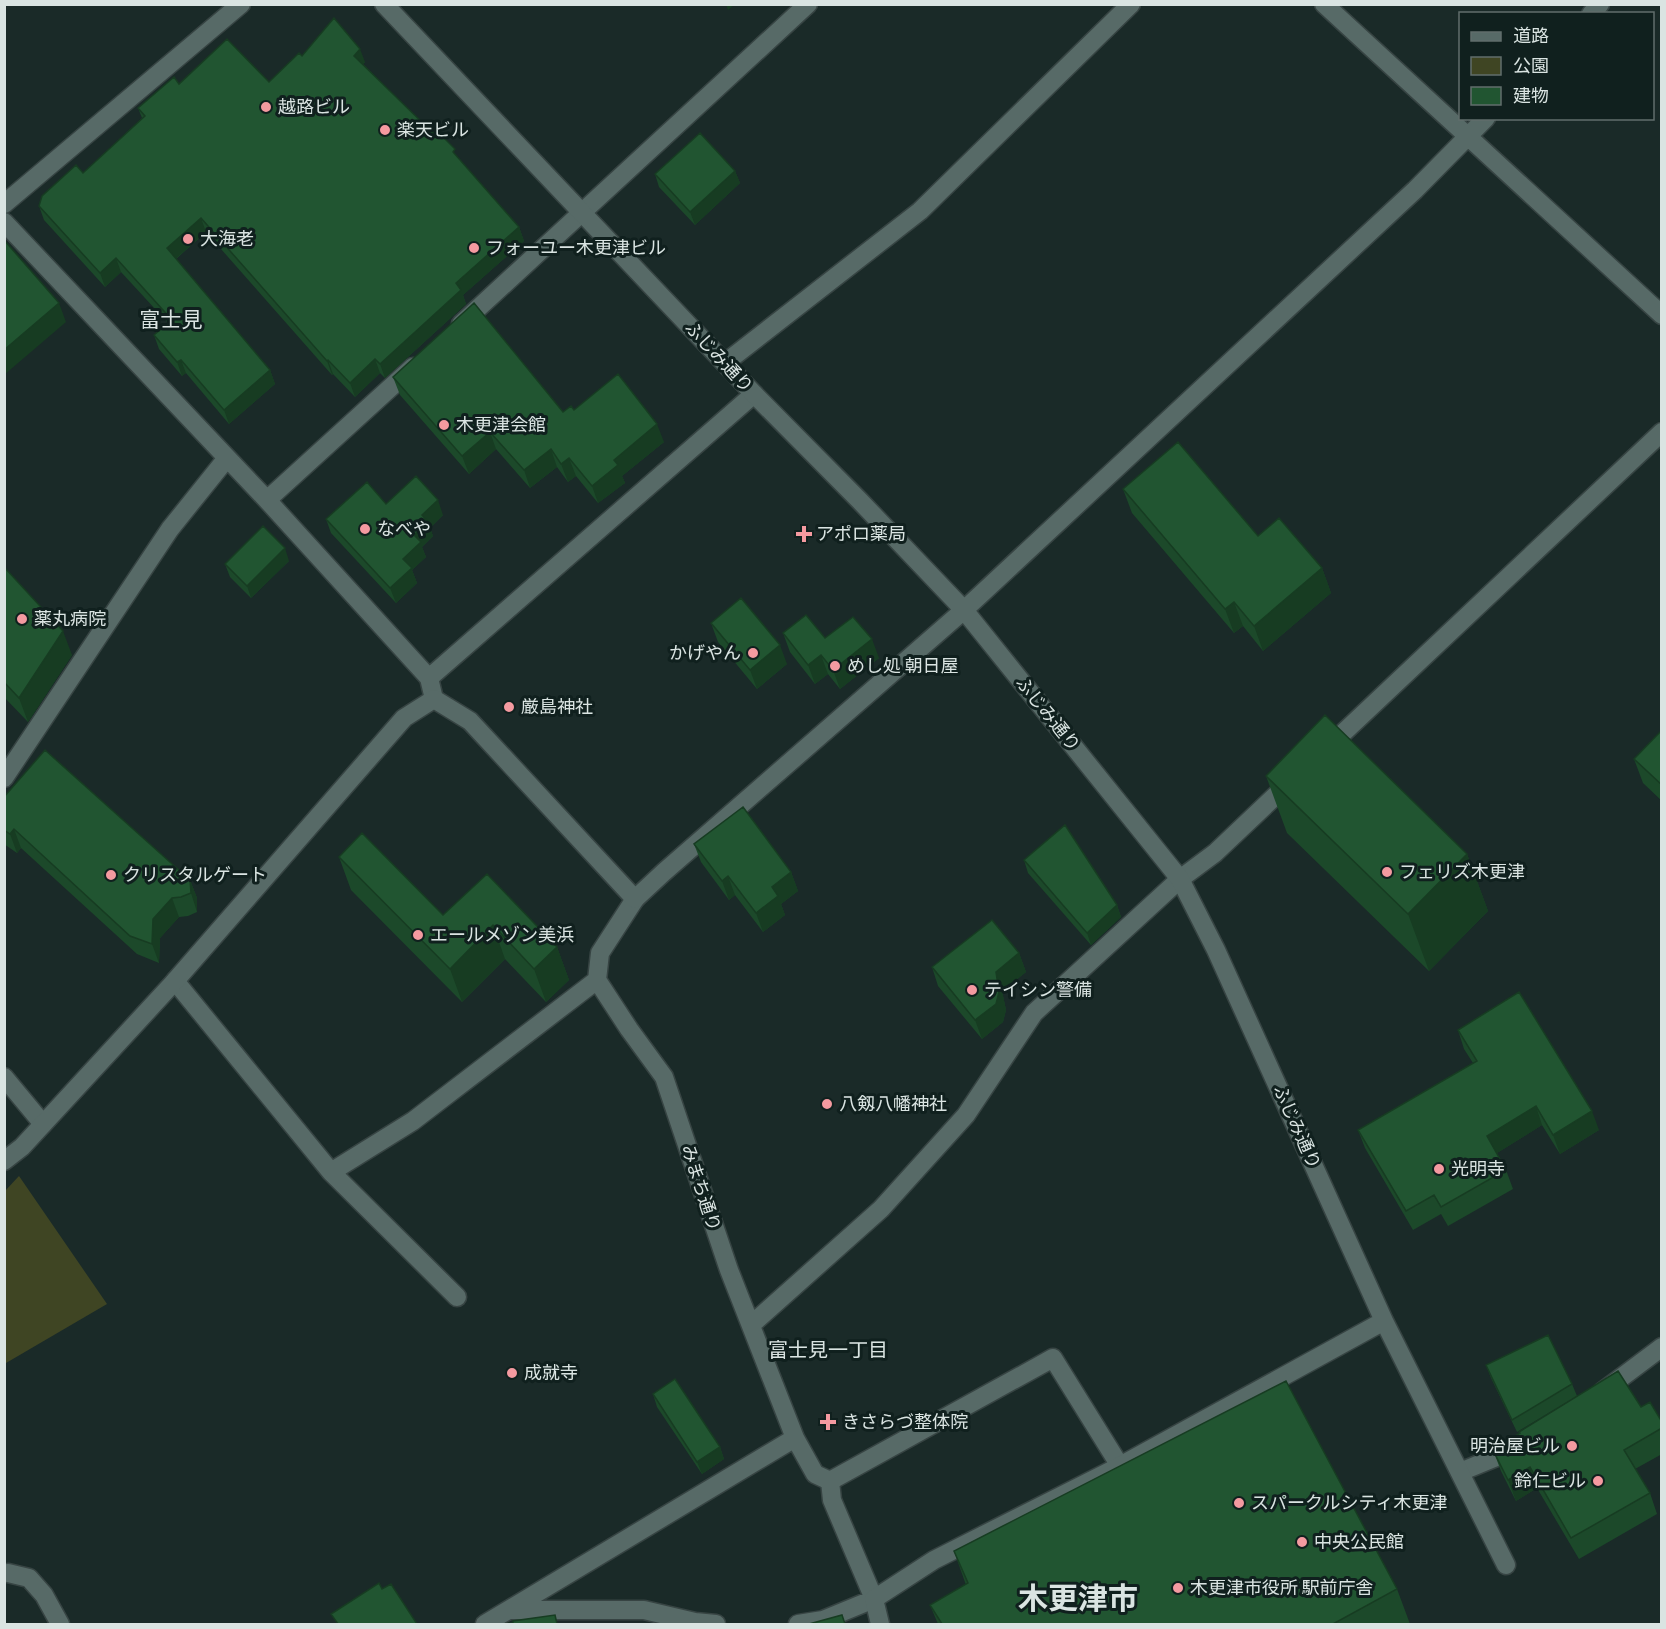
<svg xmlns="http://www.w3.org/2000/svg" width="1666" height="1629" viewBox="0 0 1666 1629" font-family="Barlow,'Noto Sans JP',sans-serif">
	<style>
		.green { fill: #3f4523 }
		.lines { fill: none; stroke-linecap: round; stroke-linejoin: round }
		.minor-casing { stroke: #374443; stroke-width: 21 }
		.tertiary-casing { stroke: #374443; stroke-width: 21 }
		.minor { stroke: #576a67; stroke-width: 18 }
		.tertiary { stroke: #576a67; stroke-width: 18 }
		.wall { fill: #1c492a }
		.shaded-wall { fill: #173c22 }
		.building { fill: #215531; stroke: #173c22; stroke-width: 1.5 }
		.poi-dot { fill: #f49aa0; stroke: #10201e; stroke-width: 2 }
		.labels { text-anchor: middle; stroke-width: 6; stroke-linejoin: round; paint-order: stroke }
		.poi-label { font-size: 18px; fill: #dae4e2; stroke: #10201e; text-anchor: start }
		.street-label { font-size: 18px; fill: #dae4e2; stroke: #10201e }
		.neighbourhood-label { font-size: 20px; fill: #dae4e2; stroke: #10201e }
		.quarter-label { font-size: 21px; fill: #dae4e2; stroke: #10201e }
		.town-label { font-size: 30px; font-weight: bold; fill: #dae4e2; stroke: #10201e }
	</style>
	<rect width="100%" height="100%" fill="#1a2a28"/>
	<path class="green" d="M19,1176L107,1304L6,1363L4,1354L5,1191Z"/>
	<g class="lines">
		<g class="minor-casing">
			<path id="minor" d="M4,204L241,4
				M4,222L267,500L429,678L434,699
				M461,324L808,4
				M725,363L920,211L1131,4
				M267,500L413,367
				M429,678L754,394
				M1325,750L1662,432
				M4,778L170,529L227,458
				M635,899L600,953L597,980L629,1029L664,1077L729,1270L795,1438L815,1474L830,1481
				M175,981L331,1172L457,1297
				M4,1077L43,1124
				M331,1172L413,1121L597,980
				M751,1325L881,1209L966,1115L1034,1013L1180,879L1215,853L1291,781
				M1602,1392L1662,1347
				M1460,1472L1499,1456L1515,1447
				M830,1481L1053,1358L1120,1466
				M8,1573L29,1578L44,1595L60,1624
				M512,1610H644L695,1622L716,1624
				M485,1624L795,1438
				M798,1624L823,1620L874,1599L832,1500L830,1481"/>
		</g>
		<g class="tertiary-casing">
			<path id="tertiary" d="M384,4L754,394L860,501L964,610L1180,879L1216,950L1384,1321L1506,1565
				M1324,4L1662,315
				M1591,14L1600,4
				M4,1161L22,1147L175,981L404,718L434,699L470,721L635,899L664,872L964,610L1415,190L1486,118
				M880,1624L874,1599L934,1560L1120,1466L1384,1321"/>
		</g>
		<use href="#minor" class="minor"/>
		<use href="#tertiary" class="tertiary"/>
	</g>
	<path class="wall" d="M302,56L365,62L363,64L458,158L519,227L524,241L463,295L466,304L385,378L380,373L355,397L333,374L332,375L206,232L176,259L270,370L275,384L229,424L186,373L182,376L159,349L154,335L168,323L121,272L105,287L44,220L39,206L83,173L142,118L138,108L179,84L269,82Z
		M735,171L740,183L695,225L659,187L655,174Z
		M393,377L563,412L574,410L664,442L622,476L625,483L598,503L576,476L568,482L557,467L530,488L496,449L469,474L400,395Z
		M1123,489L1258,536L1322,568L1331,593L1263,651L1243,626L1234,633L1132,513Z
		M386,504L443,515L430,528L433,536L422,547L426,557L412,570L417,583L396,603L331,533L326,519Z
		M289,561L251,598L230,577L225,564Z
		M4,567L72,655L28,722L4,697Z
		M711,623L787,664L757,689L718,642Z
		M783,633L825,638L879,658L840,689L828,674L815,684L790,652Z
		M1662,730V801L1643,783L1634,759Z
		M1266,776L1467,854L1488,911L1429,971L1287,833Z
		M4,797L190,880L197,898V912L188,916L179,917L160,938L159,963L137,954L21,848L17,853L4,844Z
		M694,844L791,872L798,891L781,904L785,915L763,932L735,895L729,900L701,862Z
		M339,857L443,915L487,874L557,947L569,980L546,1002L505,959L462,1002L351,890Z
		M1024,860L1117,905L1121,917L1091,945L1028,873Z
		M1019,953L1026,972L1002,991L1006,1010L1003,1022L982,1039L938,986L932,967Z
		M1458,1030L1599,1130L1560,1154L1542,1125L1497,1153L1506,1170L1513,1189L1448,1226L1441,1214L1413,1230L1365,1148L1358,1130L1473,1063L1464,1049Z
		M1486,1365L1572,1384L1577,1396L1517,1432L1491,1378Z
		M653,1394L720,1447L724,1459L702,1474L657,1407Z
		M1641,1407L1662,1422V1454L1635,1469L1650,1493L1657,1514L1579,1559L1537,1488L1516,1501L1501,1471L1493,1450Z
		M954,1551L1397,1589L1410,1624H938L930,1605L966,1585Z"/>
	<path class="shaded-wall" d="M726,4H735L728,10Z
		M360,49L365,62L359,70L354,56Z
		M735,171L740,183L695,225L690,212Z
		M201,218L206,232L172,262L167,248Z
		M519,227L524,241L463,295L466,304L385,378L380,364L456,283Z
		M116,258L121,272L105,287L100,273Z
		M59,303L66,322L4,375V350Z
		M375,359L380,373L355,397L350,383Z
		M181,360L186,373L182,376L177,362Z
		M328,360L333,374L332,375L327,361Z
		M270,370L275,384L229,424L224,410Z
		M657,424L664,442L622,476L625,483L598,503L592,486L614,460Z
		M490,432L496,449L469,474L462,456Z
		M551,449L557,467L530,488L524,470Z
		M569,458L576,476L568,482L561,464Z
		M438,500L443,515L430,528L433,536L422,547L426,557L412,570L417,583L396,603L390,588L422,515Z
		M285,548L289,561L251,598L247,586Z
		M1322,568L1331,593L1263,651L1254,626Z
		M1234,602L1243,626L1234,633L1225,609Z
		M63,631L72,655L28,722L19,698Z
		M872,639L879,658L840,689L833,670Z
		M780,645L787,664L757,689L750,670Z
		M821,655L828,674L815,684L808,665Z
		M14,829L21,848L17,853L10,834Z
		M1467,854L1488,911L1429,971L1408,914Z
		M791,872L798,891L781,904L785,915L763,932L756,913L772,887Z
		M728,876L735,895L729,900L722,881Z
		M190,880L197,898V912L191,893Z
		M172,898L179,917L160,938L159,963L152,944L153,919Z
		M1117,905L1121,917L1091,945L1087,933Z
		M493,925L505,959L462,1002L450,969Z
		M557,947L569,980L546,1002L534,969Z
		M1019,953L1026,972L1002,991L1006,1010L1003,1022L982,1039L975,1020L996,972Z
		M1536,1106L1542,1125L1494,1155L1487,1136Z
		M1592,1111L1599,1130L1560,1154L1553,1135Z
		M720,1447L724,1459L702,1474L697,1462Z
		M1530,1467L1537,1488L1516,1501L1508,1480Z"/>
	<path class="building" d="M334,18L360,49L354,56L433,133L436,130L455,149L453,152L519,227L456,283L461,290L380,364L375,359L350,383L328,360L327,361L201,218L167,248L270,370L224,410L181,360L177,362L154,335L172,320L116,258L100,273L39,206L42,196L76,165L83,173L145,116L138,108L174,77L179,84L227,39L269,82L299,53L302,56Z
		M700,133L735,171L690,212L655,174Z
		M4,240L59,303L4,350Z
		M474,303L563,412L571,406L574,410L618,374L657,424L614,460L618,465L592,486L569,458L561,464L551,449L524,470L490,432L462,456L393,377Z
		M1178,442L1258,536L1279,518L1322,568L1254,626L1234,602L1225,609L1123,489Z
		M416,476L438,500L422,515L428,522L414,535L421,542L403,559L412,568L390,588L326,519L367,482L386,504Z
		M263,526L285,548L247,586L225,564Z
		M4,567L63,631L19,698L4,682Z
		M741,598L780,645L750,670L711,623Z
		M806,615L825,638L853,617L872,639L833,670L821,655L808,665L783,633Z
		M1325,715L1467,854L1408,914L1266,776Z
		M1662,730V785L1634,759Z
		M45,750L190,880L191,893L181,897L172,898L153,919L152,944L130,936L14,829L10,834L4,830V797Z
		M743,807L791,872L772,887L778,896L756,913L728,876L722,881L694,844Z
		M1065,825L1117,905L1087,933L1024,860Z
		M362,833L443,915L487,874L557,947L534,969L493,925L450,969L339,857Z
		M992,920L1019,953L996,972L999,992L996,1004L975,1020L932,967Z
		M1519,992L1592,1111L1553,1135L1536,1106L1487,1136L1506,1170L1441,1207L1434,1195L1406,1211L1358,1130L1477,1061L1458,1030Z
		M1548,1335L1572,1384L1512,1420L1486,1365Z
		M1618,1371L1641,1407L1650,1402L1662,1422V1428L1624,1450L1650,1493L1571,1538L1530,1467L1508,1480L1493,1450L1520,1433L1519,1432Z
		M675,1379L720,1447L697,1462L653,1394Z
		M1286,1381L1397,1589L1333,1624H942L930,1605L968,1583L954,1551Z
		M379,1583L382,1589L391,1584L417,1624H338L331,1614Z
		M555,1615L557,1624H502L513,1623V1621Z
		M842,1615L845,1624H809Z"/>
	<g class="poi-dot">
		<circle cx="266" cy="107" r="6"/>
		<circle cx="385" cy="130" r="6"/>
		<circle cx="188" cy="239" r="6"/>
		<circle cx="474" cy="248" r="6"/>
		<circle cx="444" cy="425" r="6"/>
		<circle cx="365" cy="529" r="6"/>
		<path d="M801 525h6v6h6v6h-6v6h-6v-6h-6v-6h6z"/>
		<circle cx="22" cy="619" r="6"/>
		<circle cx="753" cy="653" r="6"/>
		<circle cx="835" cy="666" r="6"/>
		<circle cx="509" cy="707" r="6"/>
		<circle cx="1387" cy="872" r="6"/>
		<circle cx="111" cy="875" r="6"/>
		<circle cx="418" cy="935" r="6"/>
		<circle cx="972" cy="990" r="6"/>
		<circle cx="827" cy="1104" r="6"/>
		<circle cx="1439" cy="1169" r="6"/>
		<circle cx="512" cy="1373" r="6"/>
		<path d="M825 1413h6v6h6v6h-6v6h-6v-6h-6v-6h6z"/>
		<circle cx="1572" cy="1446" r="6"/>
		<circle cx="1598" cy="1481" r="6"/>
		<circle cx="1239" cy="1503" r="6"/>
		<circle cx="1302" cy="1542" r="6"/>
		<circle cx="1178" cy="1588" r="6"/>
	</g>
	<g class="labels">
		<g class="poi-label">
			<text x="278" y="113">越路ビル</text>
			<text x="397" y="136">楽天ビル</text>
			<text x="200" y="245">大海老</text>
			<text x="486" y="254">フォーユー木更津ビル</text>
			<text x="456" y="431">木更津会館</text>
			<text x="377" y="535">なべや</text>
			<text x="816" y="540">アポロ薬局</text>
			<text x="34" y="625">薬丸病院</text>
			<text x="741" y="659" text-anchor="end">かげやん</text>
			<text x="847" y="672">めし処 朝日屋</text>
			<text x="521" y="713">厳島神社</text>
			<text x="1399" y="878">フェリズ木更津</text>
			<text x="123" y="881">クリスタルゲート</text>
			<text x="430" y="941">エールメゾン美浜</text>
			<text x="984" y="996">テイシン警備</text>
			<text x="839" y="1110">八剱八幡神社</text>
			<text x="1451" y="1175">光明寺</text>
			<text x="524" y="1379">成就寺</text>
			<text x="842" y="1428">きさらづ整体院</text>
			<text x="1560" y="1452" text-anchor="end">明治屋ビル</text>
			<text x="1586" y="1487" text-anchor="end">鈴仁ビル</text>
			<text x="1251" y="1509">スパークルシティ木更津</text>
			<text x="1314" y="1548">中央公民館</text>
			<text x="1190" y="1594">木更津市役所 駅前庁舎</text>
		</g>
		<g class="street-label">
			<text transform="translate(719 357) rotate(47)" y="6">ふじみ通り</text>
			<text transform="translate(1048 714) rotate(51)" y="6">ふじみ通り</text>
			<text transform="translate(1297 1127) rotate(66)" y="6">ふじみ通り</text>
			<text transform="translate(701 1188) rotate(72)" y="6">みまち通り</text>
		</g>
		<g class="neighbourhood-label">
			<text x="828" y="1357">富士見一丁目</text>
		</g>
		<g class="quarter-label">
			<text x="171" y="327">富士見</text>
		</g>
		<g class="town-label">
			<text x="1078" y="1609">木更津市</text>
		</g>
	</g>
	<rect width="1666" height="1629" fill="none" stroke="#dae4e2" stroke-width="12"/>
	<rect x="1459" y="12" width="195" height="108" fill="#10201e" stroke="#616e6c" stroke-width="1.5"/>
	<rect x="1471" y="32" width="30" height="9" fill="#576a67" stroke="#616e6c" stroke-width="1.5"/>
	<text x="1513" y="42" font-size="18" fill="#dae4e2">道路</text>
	<rect x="1471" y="57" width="30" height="18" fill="#3f4523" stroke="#616e6c" stroke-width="1.5"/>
	<text x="1513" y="72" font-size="18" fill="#dae4e2">公園</text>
	<rect x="1471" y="87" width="30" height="18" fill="#215531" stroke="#616e6c" stroke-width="1.5"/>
	<text x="1513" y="102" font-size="18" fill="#dae4e2">建物</text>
</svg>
